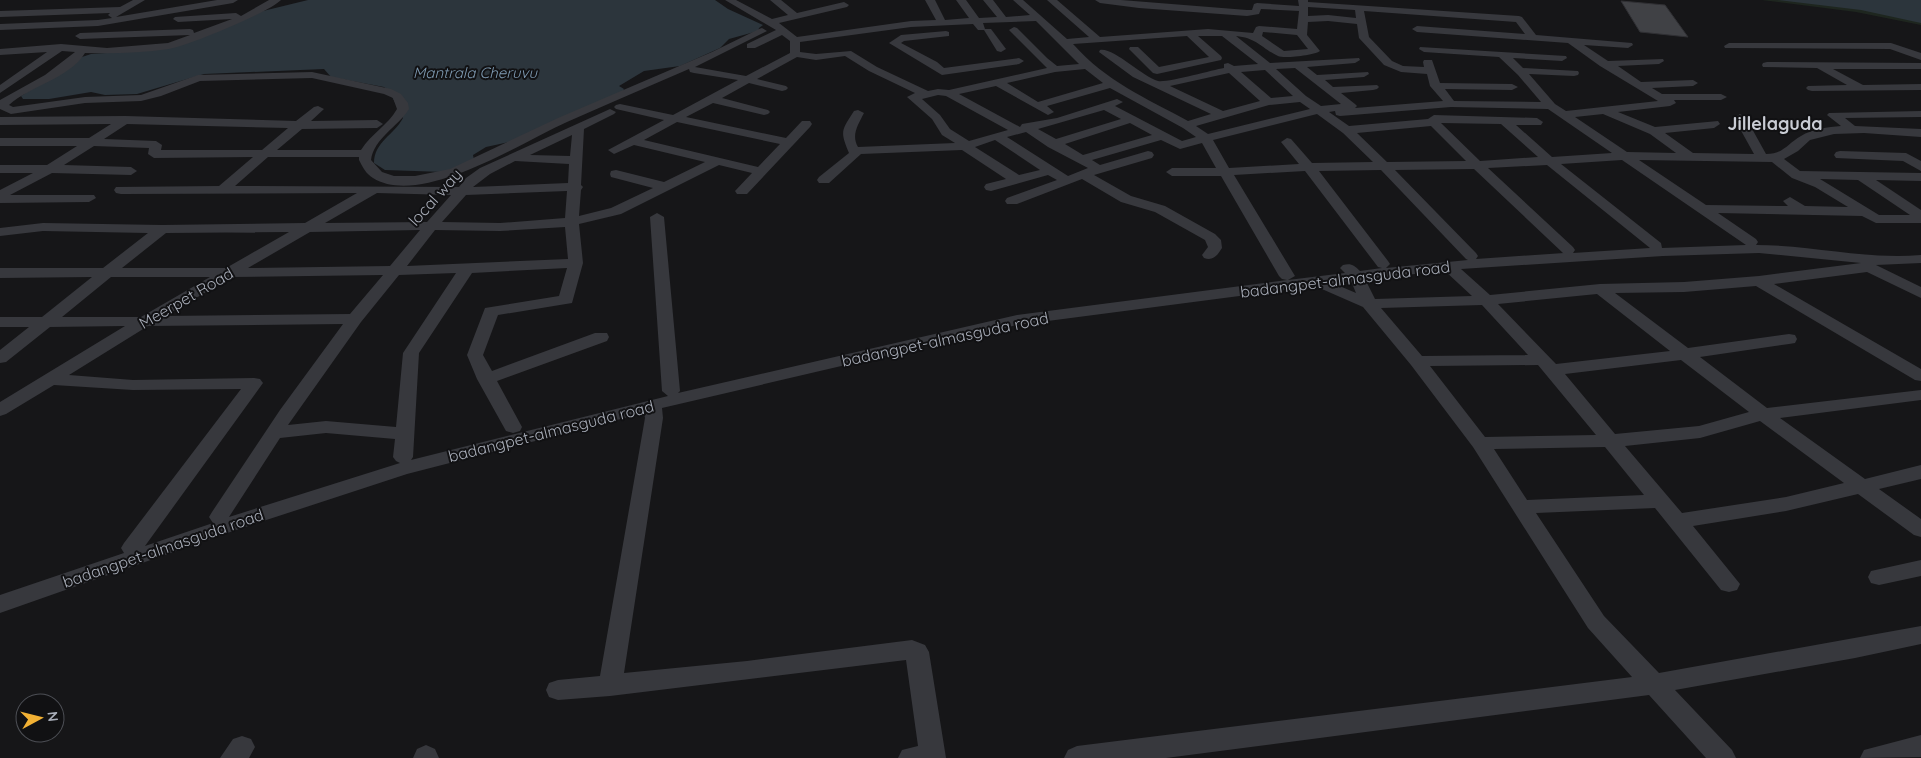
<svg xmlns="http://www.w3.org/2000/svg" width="1921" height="758" viewBox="0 0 1921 758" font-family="Quicksand,sans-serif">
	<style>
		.green { fill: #1e261f }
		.water { fill: #2c353c }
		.building { fill: #404145; stroke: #303034 }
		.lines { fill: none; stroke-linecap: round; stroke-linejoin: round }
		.minor { fill: #37383d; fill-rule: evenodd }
		.labels { text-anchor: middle; stroke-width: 4; stroke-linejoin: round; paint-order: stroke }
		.far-water-label { font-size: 15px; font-style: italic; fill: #7f9bb3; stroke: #111113 }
		.street-label { font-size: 16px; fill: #a8adb8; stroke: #111113 }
		.far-district-label { font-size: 18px; font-weight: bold; fill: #c9ccd4; stroke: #111113 }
	</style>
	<rect width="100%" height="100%" fill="#161618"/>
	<path class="green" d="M1762,0H1921V25L1856,12Z"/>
	<path class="water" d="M308,0H715L728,9L763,25L759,28L758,31L729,39L720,48L680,66L644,71L619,86L624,89L623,91L509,142L486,147L473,155L474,160L444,172L385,170L374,163C374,142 394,135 403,118L389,91L384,87L331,77L324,69L204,74L137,94L105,95L91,92L49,99H23L21,96L82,57L91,54L153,50L263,11Z
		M1777,0H1921V23L1861,10Z"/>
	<path class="building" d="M1621,1L1665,5L1688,37L1640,32Z"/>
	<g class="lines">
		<path class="minor" d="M133,0H145L116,17L217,0H238L233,3L98,26L0,30V24L98,20L112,18L108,15L110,13L0,17V11L120,7Z
			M269,0H281C268,13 188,46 169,49C141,53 112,54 85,53C70,78 30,86 9,105L13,107L85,97L141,95L198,75L312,72L391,89L401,94L408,103L409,109C398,127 374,138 371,160L382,172L394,176H415L450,169L558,118L712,52L759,29L762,28L767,31L695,67L746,76L790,53V41L782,35L755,48H747V44L776,30L725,0H736L772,19L788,15L770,0H781L797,13L844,2L849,5L847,7L779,23L797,37L911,21L936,20L925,0H935L945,20L969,18L956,0H966L979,18L997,17L983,0H993L1006,17L1030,15L1013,0H1023L1067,39L1089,37L1047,0H1057L1100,37L1208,29L1253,33L1256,27L1259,26L1297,29L1299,11L1261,9L1259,14L1247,16L1139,8L1100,3L1095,0H1121L1247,10H1252L1254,4L1257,3L1299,6L1298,0H1308V2L1519,16L1522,17L1536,35L1632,43L1633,45L1628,48L1584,45L1608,61L1663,59L1664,61L1659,64L1618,66L1641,82L1693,80L1698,83L1693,86L1652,88L1662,94H1721L1727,97L1721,100H1674L1676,103L1670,106L1618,112L1655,127L1718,121L1720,124L1714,128L1665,133L1693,153L1754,154L1734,118L1740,114L1746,118L1766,154C1784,154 1788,143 1801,136C1812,129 1828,127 1841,126L1827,115L1829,113L1921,111V117L1845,118L1855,126L1921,129V137L1864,133L1834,134L1810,140L1798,151L1784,159L1800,171L1921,173V181L1876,180L1921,210V223H1876L1862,216L1718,213L1756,239L1758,242L1756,245C1812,245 1866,260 1921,255V263L1876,265L1921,287V298L1867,272L1774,284L1921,369V381L1915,380L1756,286L1684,292L1615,293L1688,348L1789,334L1795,335L1797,339L1795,343L1789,344L1700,357L1767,408L1921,390V400L1780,418L1865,479L1921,465V479L1879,489L1921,519V537L1914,535L1858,494L1786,511L1693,526L1740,584L1737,590L1729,592L1721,590L1655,508L1536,513L1604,616L1659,673L1921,626V644L1855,658L1675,690L1732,750L1736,758H1706L1649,695L1166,758H1064L1068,750L1077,746L1632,677L1588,628L1473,447L1411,365L1363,307L1315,286L1017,325L662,408L663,418L624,673L747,661L912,640L925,645L929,652L946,758H898L902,750L918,746L906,660L610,696L558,700L549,697L546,690L549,683L558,680L600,676L645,418L644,413L407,474L236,530L0,613V595L124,553L121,548L124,543L241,389L133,390L54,385L6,414L0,416V402L125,326L50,327L6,362L0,363V350L29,327H0V317H42L92,277L0,278V268H103L148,233L43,231L0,236V228L43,223L162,225L305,223L357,193L121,194L116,193L114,190L116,187L219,186L253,157L154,158L148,154L149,148L94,146L64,165L131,167L137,171L131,175L52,173L10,195H94L96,198L89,202L0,203V190L33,173H0V165H47L77,146H0V138H89L111,124L0,125V117L125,116L296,121L314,107L318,106L324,109L311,121L377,120L383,124L377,128L302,129L277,150H361C371,134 388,125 397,109L393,98L384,94L312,78L200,81L161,96L141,101L85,103L11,114L0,109V100L45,75L75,52L62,51L0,93V85L47,52L0,55V49L61,44L107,48L168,43L190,35L80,39L75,36L80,33L190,29L193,30L194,33L232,19L178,22L173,19L175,17L236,13L241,16ZM1308,7L1355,10L1356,18L1328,15L1308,16ZM1364,11L1516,22L1525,34L1417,26L1412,29L1417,32L1568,43L1600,66L1658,101L1566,111L1555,104L1529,74L1574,76L1578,75L1579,73L1578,71L1523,68L1513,58L1562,61L1567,58L1566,56L1420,47L1419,49L1424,52L1499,57L1518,75L1541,102L1454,101L1445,89L1512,90L1518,87L1512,84L1440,83L1432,60H1424L1423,62L1424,67L1403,66L1392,61L1369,37ZM1036,21L1079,64L1057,66L1047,58L1017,28L1014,27L1009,30L1047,68L949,90L938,89L928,91L877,67L851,51L816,54L800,52V42L911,27L973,24L978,30H984L997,51L1001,52L1006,49L991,29H985L983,23ZM1328,21L1357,24L1359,38L1384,65L1401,72L1427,74L1430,86L1443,101L1355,108L1357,106L1355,104L1341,93L1373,90L1377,89L1379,87L1377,85L1333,87L1325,80L1364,77L1369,74L1368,72L1317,75L1307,67L1355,63L1360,60L1359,58L1270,63L1236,36C1257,38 1261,48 1278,56C1284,59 1315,55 1320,51L1307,35L1308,22ZM1263,32L1297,35L1308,49L1284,51L1262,36ZM1187,36L1209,57L1159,67L1138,47H1130L1129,49L1153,73L1157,74L1221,60L1222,58L1221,56L1198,36H1222L1258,64L1234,66L1228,63L1224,64V68C1212,70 1167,83 1158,81C1143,77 1113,47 1100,50L1099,52L1133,77L1211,114L1188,121C1144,97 1107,82 1073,44ZM845,56L869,71L915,93L907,97L932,119L942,135L955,143L858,147C851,135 858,125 864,113L858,110L854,111C841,131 840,131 849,153L819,177L817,180L819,183H829L861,154L962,150L1006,179L986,184L984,187L986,190L991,191L1048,175L1057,180L1007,198L1005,201L1007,204H1017L1082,179L1121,202L1155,212L1205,240L1208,247L1202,255L1204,258C1213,261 1217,256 1222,248L1221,240L1215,234L1165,206L1131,196L1094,175L1152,158L1154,155L1152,152L1148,151L1100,165L1092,160L1161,140L1180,149L1202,143L1216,168H1172L1166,172L1172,176H1221L1279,276L1282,279L1287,280L1017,315L678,393L680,391L664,217L657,213L650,217L662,391L668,396L411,460L413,457L419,353L472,273L567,268L559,296L485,308L467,355L477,379L506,431L513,433L520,431L522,427L497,381L607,341L609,337L607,333H595L492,371L483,355L498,315L572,303L583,263L579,224L621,214L719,165L752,173L735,191L737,194H747L810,127L812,124L810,121H802L786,138L686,117L713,103L764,115L768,114L770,112L768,110L722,98L749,83L782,91L786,90L788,88L786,86L757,79L797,57L816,60ZM1295,68L1341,104L1321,106L1306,96L1276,69ZM689,69L690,72L694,73L738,80L673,115L620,104L616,105L614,107L616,109L664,120L608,150L614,154L634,145L705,162L664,182L616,170L611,171L610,174L611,177L653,188L611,208L579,216L581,190L583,187L581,185L584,129L614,114L616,112L610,109L480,168L466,178L459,187L235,186L268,157H359V160C362,166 366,174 373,178C421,208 522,142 567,122C607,104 648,87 689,69ZM1085,69L1103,83L1038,102L1007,83L1055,72ZM1265,70L1293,96L1271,98L1241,72ZM1229,73L1260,101L1223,111L1170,86ZM996,86L1048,115L1054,112L1047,106L1110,88L1183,128L1196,137L1182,141L1115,106L1123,102L1117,99L1057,118L1022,124L1020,127L959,94ZM938,95L946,96L1008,130L969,141L950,129L940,115L922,99ZM1300,102L1310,109L1208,134L1196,126L1269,105ZM1451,107L1548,109L1612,153L1552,157L1516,125H1541L1543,122L1537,118L1434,115L1428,119L1349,126L1329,112L1335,111L1336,115L1340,116ZM1104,110L1121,119L1056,139L1038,129ZM1317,114L1343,133L1373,162L1312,163L1291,139L1287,138L1281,142L1299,164L1229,168L1213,140ZM1603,114L1650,134L1676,153L1627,152L1575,117ZM677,122L780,144L758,167L644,140ZM1130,123L1152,135L1083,155L1065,144ZM1441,123L1501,124L1538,157L1480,161ZM127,124L288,128L262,150H161L162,145L156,141L104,139ZM1431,126L1466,161L1387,162L1357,133ZM1026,132L1048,147L1088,168L1068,176L1007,137ZM572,135L570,156L530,155ZM995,140L1040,170L1019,175L975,147ZM1622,160L1746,245L1662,248L1661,243L1561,164ZM1639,160L1772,162L1792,178L1815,187L1848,207L1805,206L1790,197L1783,201L1788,206L1706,205ZM515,161L569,164L568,183L473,187L490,174ZM1547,165L1650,248L1573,253L1575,250L1573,247L1488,168ZM1474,169L1563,253H1564L1476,259L1478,256L1476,253L1395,170ZM1381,170L1466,259L1468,260L1386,268L1390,264L1388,261L1319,171ZM1305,171L1378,267L1382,268L1360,271C1354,265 1351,263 1343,265L1340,268L1345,273L1288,280L1295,276L1234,175ZM1820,179L1858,180L1910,215H1879ZM567,191L565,218L500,223L442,222L466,195ZM377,193L451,195L427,222L325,223ZM565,227L568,259L407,266L435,230L500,231ZM420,230L390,266L248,268L310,232ZM289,232L226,268H122L166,233ZM1759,253L1861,263L1759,276L1684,282L1600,284L1490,295L1461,269L1663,256ZM1445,271L1472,296L1375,299L1365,279ZM456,273L403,353L396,427L326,421L288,425L361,322L399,275ZM383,275L350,314L165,316L232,277ZM111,277H210L141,317H62ZM1351,281L1356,293L1335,284ZM1597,294L1670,351L1556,364L1498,304ZM1482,305L1528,355L1422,356L1381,308ZM343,324L280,410L212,512L209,517L213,523L145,546L263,383L260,379L254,378L133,380L69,375L148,326ZM1681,360L1749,412L1699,426L1615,434L1565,374ZM1538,365L1596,435L1485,437L1430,366ZM1760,421L1844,483L1786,497L1682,513L1625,446L1700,438ZM326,433L395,439L393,457L396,461L400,463L229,517L280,438ZM1605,447L1644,495L1527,500L1494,449Z
			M946,31L949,32V36L904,41L901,43L937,62L944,68L1019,58L1024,61L1019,64L942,75L889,43L901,35Z
			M1729,43H1891L1921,53V60L1890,49L1725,48L1724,46Z
			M1767,62L1921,63V69H1833L1863,85L1921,84V90L1812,91L1808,90L1806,88L1808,86L1847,85L1817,68L1763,67L1762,65L1763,63Z
			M1840,151L1906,153L1921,161V171L1903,161L1836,158L1834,155L1836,152Z
			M1921,560V576L1879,585L1871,583L1868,577L1871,571Z
			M1921,735V757L1860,758L1864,750Z
			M242,736L251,739L255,747L249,758H220L233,739Z
			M426,745L435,749L439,758H413L417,749Z"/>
	</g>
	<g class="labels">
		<g class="far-water-label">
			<text x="475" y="78">Mantrala Cheruvu</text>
		</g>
		<g class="street-label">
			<text transform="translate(435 197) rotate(-48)" y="6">local way</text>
			<text transform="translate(1345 279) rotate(-7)" y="6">badangpet-almasguda road</text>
			<text transform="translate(186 298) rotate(-30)" y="6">Meerpet Road</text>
			<text transform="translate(945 339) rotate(-12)" y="6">badangpet-almasguda road</text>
			<text transform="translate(551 431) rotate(-14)" y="6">badangpet-almasguda road</text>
			<text transform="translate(163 548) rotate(-19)" y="6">badangpet-almasguda road</text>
		</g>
		<g class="far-district-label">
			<text x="1775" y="130">Jillelaguda</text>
		</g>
	</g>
	<g transform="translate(40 718) rotate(83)"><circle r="24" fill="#111113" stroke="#4d4f55"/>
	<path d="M0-4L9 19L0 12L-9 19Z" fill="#f2b134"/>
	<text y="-8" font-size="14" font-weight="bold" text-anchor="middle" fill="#a8adb8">N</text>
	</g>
</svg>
